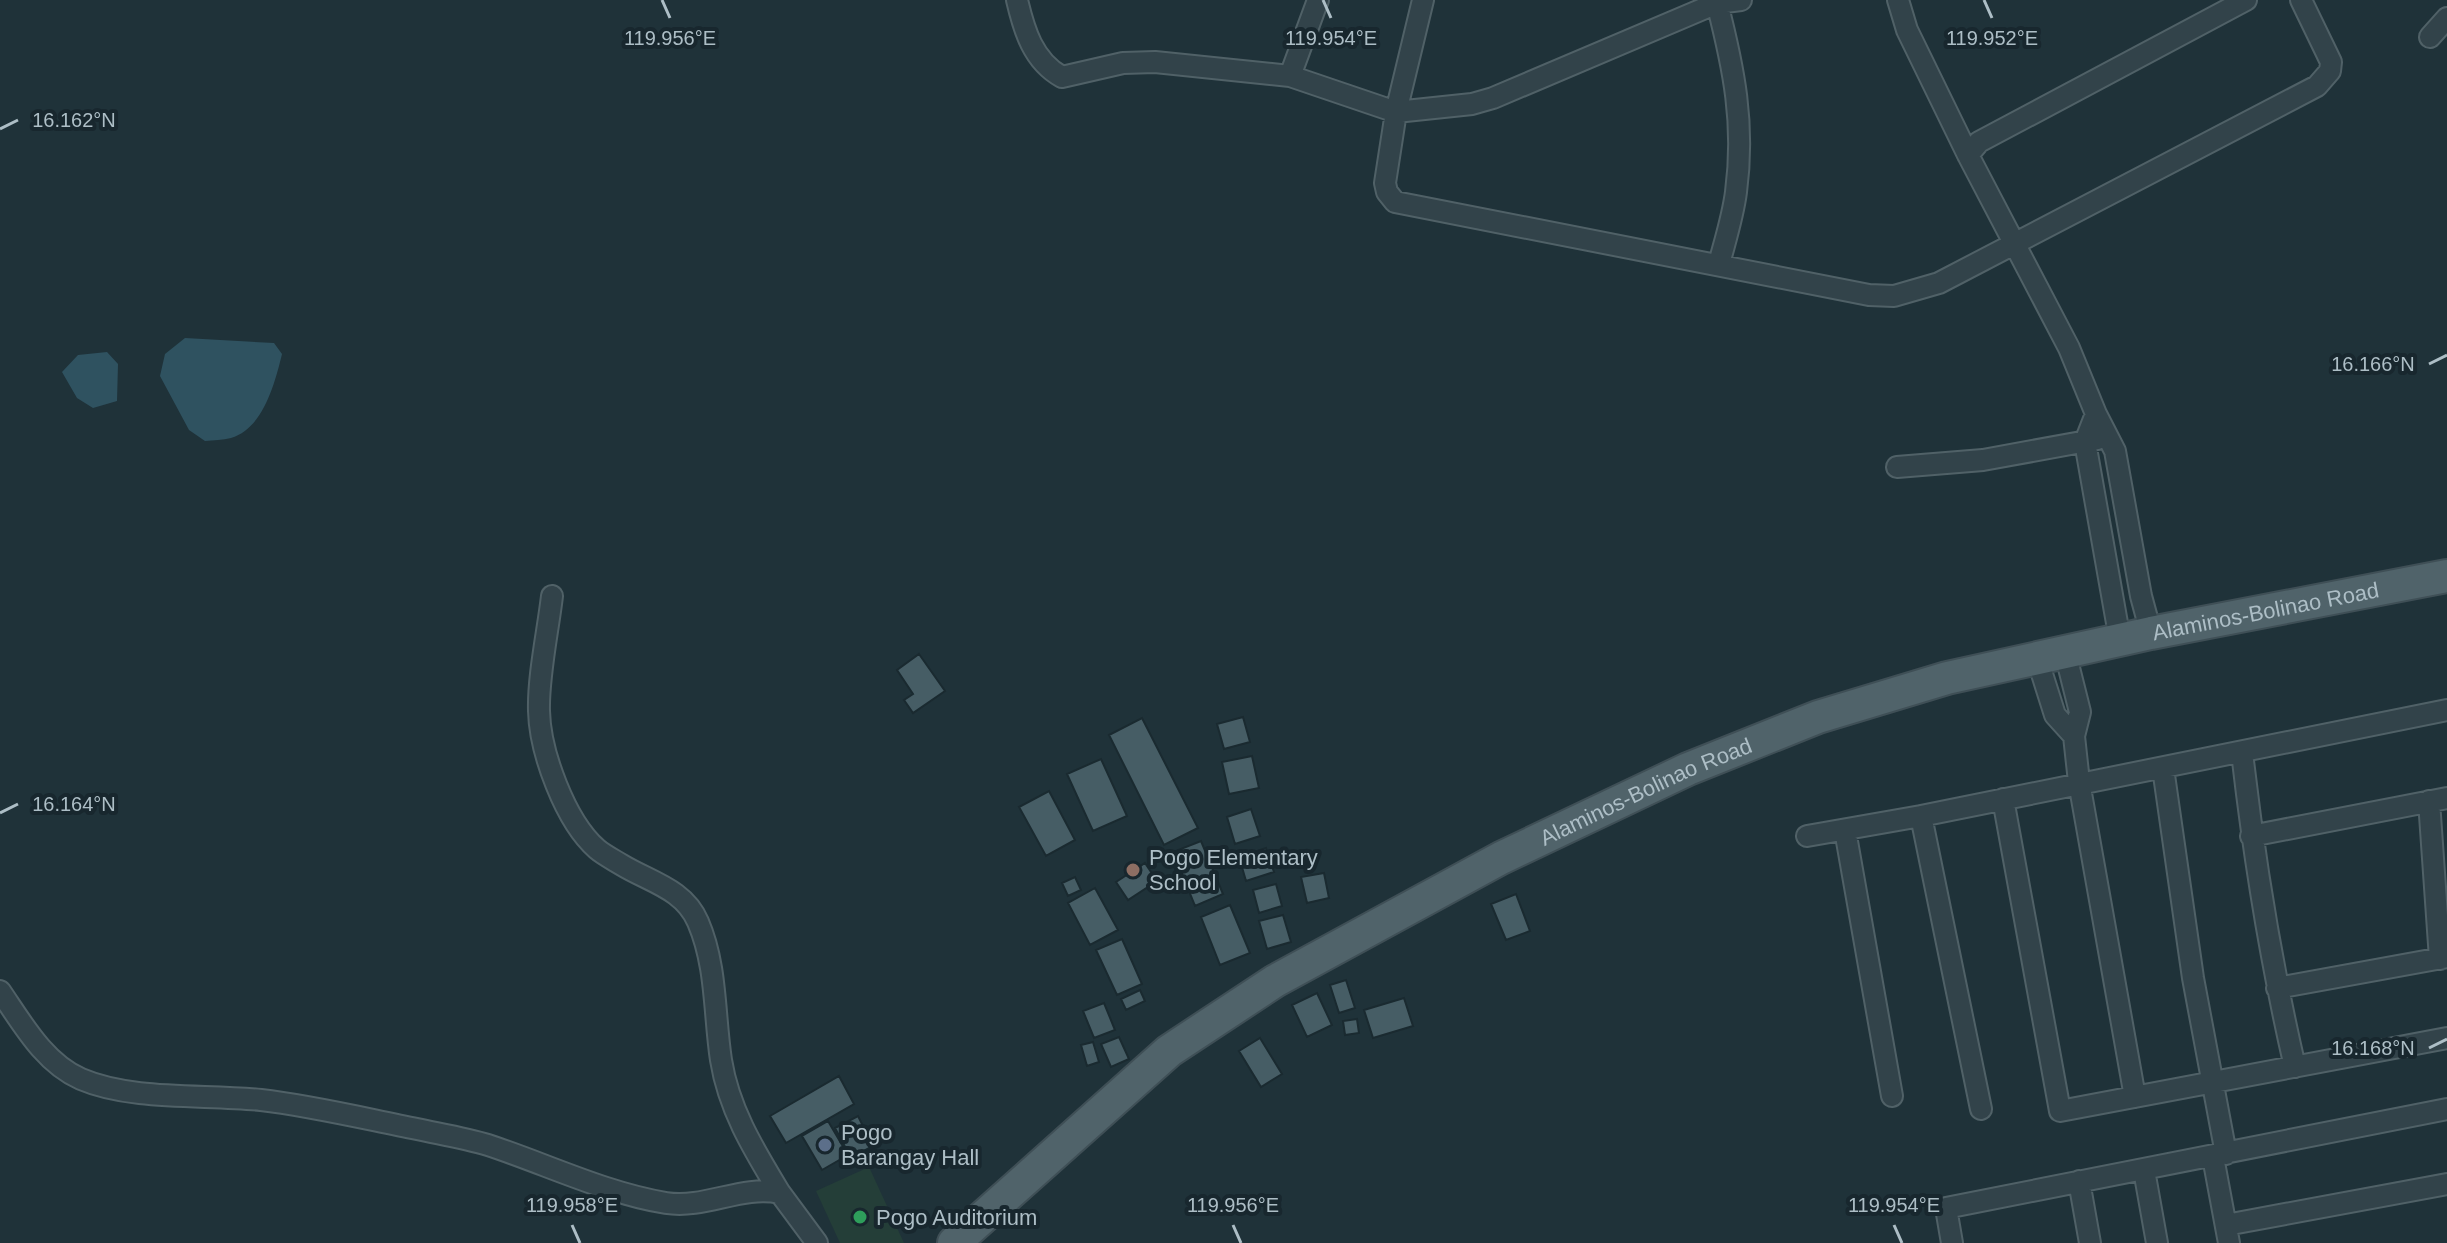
<svg xmlns="http://www.w3.org/2000/svg" width="2447" height="1243" viewBox="0 0 2447 1243" font-family="Arial,sans-serif">
	<style>
		.green { fill: #243e38 }
		.water { fill: #2f5260 }
		.building { fill: #465d65; stroke: #1a2a30; stroke-width: 2 }
		.lines { fill: none; stroke-linecap: round; stroke-linejoin: round }
		.minor-casing { stroke: #506167; stroke-width: 24 }
		.primary-casing { stroke: #3f4f56; stroke-width: 36 }
		.minor { stroke: #32434a; stroke-width: 20 }
		.primary { stroke: #50636a; stroke-width: 32 }
		.ticks { fill: none; stroke: #adbec6; stroke-width: 3 }
		.education-dot { fill: #8d6e63; stroke: #18272e; stroke-width: 3 }
		.service-dot { fill: #5c6f8a; stroke: #18272e; stroke-width: 3 }
		.leisure-dot { fill: #2e9e5b; stroke: #18272e; stroke-width: 3 }
		.labels { text-anchor: middle; stroke-width: 8; stroke-linejoin: round; paint-order: stroke }
		.street-label { font-size: 22px; fill: #adbec6; stroke: #18272e }
		.poi-label { font-size: 22px; fill: #adbec6; stroke: #18272e; text-anchor: start }
		.ticks-label { font-size: 20px; text-anchor: middle; fill: #adbec6; stroke: #18272e; stroke-width: 8; stroke-linejoin: round; paint-order: stroke }
	</style>
	<rect width="100%" height="100%" fill="#1f3239"/>
	<path class="green" d="M869,1167L904,1243H840L816,1191Z"/>
	<path class="water" d="M185,338L274,343L282,354C275,383 263,429 231,438C223,440 213,440 205,441L189,430L160,376L165,354Z
		M107,352L118,364L117,401L93,408L77,398L62,372L78,355Z"/>
	<path class="building" d="M919,654L945,691L913,713L904,700L913,694L897,670Z
		M1243,717L1250,742L1224,749L1217,724Z
		M1142,718L1198,828L1164,845L1109,735Z
		M1252,756L1259,788L1229,794L1222,762Z
		M1101,759L1127,816L1093,831L1067,774Z
		M1049,791L1075,840L1046,856L1019,807Z
		M1251,809L1260,836L1235,844L1227,817Z
		M1201,841L1223,894L1195,906L1173,852Z
		M1266,848L1274,872L1246,881L1239,857Z
		M1145,863L1157,881L1128,900L1116,882Z
		M1324,873L1329,898L1307,903L1301,877Z
		M1075,877L1081,890L1068,896L1062,883Z
		M1276,884L1282,906L1259,913L1253,890Z
		M1095,888L1118,930L1090,945L1068,903Z
		M1516,894L1530,931L1506,940L1491,904Z
		M1230,905L1250,953L1220,965L1201,917Z
		M1283,915L1291,942L1267,949L1259,921Z
		M1122,939L1142,984L1117,995L1096,950Z
		M1346,980L1355,1008L1339,1013L1330,985Z
		M1140,990L1145,1001L1126,1010L1121,999Z
		M1317,993L1332,1025L1307,1037L1292,1005Z
		M1404,998L1413,1026L1373,1038L1364,1010Z
		M1104,1003L1115,1030L1094,1038L1083,1011Z
		M1357,1019L1359,1033L1345,1035L1343,1021Z
		M1119,1037L1129,1059L1111,1067L1101,1044Z
		M1260,1038L1282,1074L1261,1087L1239,1051Z
		M1093,1042L1099,1062L1087,1066L1081,1045Z
		M839,1076L854,1104L786,1143L770,1116Z
		M858,1116L873,1146L851,1158L835,1128Z
		M828,1121L848,1155L822,1170L802,1136Z"/>
	<g class="lines">
		<g class="minor-casing">
			<path id="minor" d="M1017,0C1024,30 1033,61 1062,77L1123,63L1155,62L1290,76L1396,112L1472,104L1493,98L1717,3L1741,0
				M1423,0L1396,112L1385,183L1387,192L1395,202L1869,295L1894,296L1939,283L2317,86L2330,71L2331,62L2301,0
				M1898,0L1907,30L1968,155L2069,348L2096,414L2115,451L2141,596L2151,633
				M1717,3C1734,69 1745,124 1736,192C1733,216 1725,241 1719,264
				M2430,37L2447,18
				M1290,76L1318,0
				M1968,155L1979,142L2246,0
				M2096,414L2085,442L2120,640
				M1897,467L1983,460L2098,439
				M552,596C548,631 538,676 539,711C540,752 565,821 597,849C604,855 614,860 622,865C650,882 684,889 698,922C717,966 714,1014 721,1060C729,1110 754,1150 780,1193
				M2065,652L2080,712L2074,736L2079,782L2135,1097
				M2037,658L2055,715L2074,736
				M2242,752C2254,858 2271,963 2295,1067
				M2163,768L2193,978L2226,1154
				M2003,799L2060,1111L2447,1038
				M2429,801L2440,959
				M1921,816L1981,1109
				M1845,830L1892,1096
				M1807,836L1921,816L2447,710
				M2251,836L2447,798
				M2277,988L2447,957
				M0,991C22,1023 44,1063 81,1079C132,1101 206,1094 261,1100C313,1106 366,1119 417,1129C440,1134 465,1138 488,1145C546,1164 605,1193 666,1203C706,1209 741,1185 780,1193L817,1243
				M2213,1157L2229,1243
				M2144,1170L2157,1243
				M2079,1181L2090,1243
				M2226,1225L2447,1184
				M1952,1243L1946,1208L2447,1109"/>
		</g>
		<g class="primary-casing">
			<g id="primary">
				<path id="s1" d="M954,1243L1169,1051L1275,981L1501,858L1688,769L1818,717L1947,678L2151,633L2447,576"/>
			</g>
		</g>
		<use href="#minor" class="minor"/>
		<use href="#primary" class="primary"/>
	</g>
	<path class="ticks" d="M662,0L670,18M1323,0L1331,18M1984,0L1992,18M0,129L18,120M2429,364L2447,355M0,813L18,804M2429,1048L2447,1039M572,1225L580,1243M1233,1225L1241,1243M1894,1225L1902,1243"/>
	<circle class="education-dot" cx="1133" cy="870" r="8"/>
	<circle class="service-dot" cx="825" cy="1145" r="8"/>
	<circle class="leisure-dot" cx="860" cy="1217" r="8"/>
	<g class="labels">
		<g class="street-label">
			<text dy="8" stroke="none"><textPath href="#s1" startOffset="1480">Alaminos-Bolinao Road</textPath></text>
			<text dy="8" stroke="none"><textPath href="#s1" startOffset="832">Alaminos-Bolinao Road</textPath></text>
		</g>
		<g class="poi-label">
			<text x="1149" y="865">Pogo Elementary<tspan x="1149" dy="25">School</tspan></text>
			<text x="841" y="1140">Pogo<tspan x="841" dy="25">Barangay Hall</tspan></text>
			<text x="876" y="1225">Pogo Auditorium</text>
		</g>
	</g>
	<g class="ticks-label">
		<text x="670" y="45">119.956°E</text>
		<text x="1331" y="45">119.954°E</text>
		<text x="1992" y="45">119.952°E</text>
		<text x="74" y="127">16.162°N</text>
		<text x="2373" y="371">16.166°N</text>
		<text x="74" y="811">16.164°N</text>
		<text x="2373" y="1055">16.168°N</text>
		<text x="572" y="1212">119.958°E</text>
		<text x="1894" y="1212">119.954°E</text>
		<text x="1233" y="1212">119.956°E</text>
	</g>
</svg>
